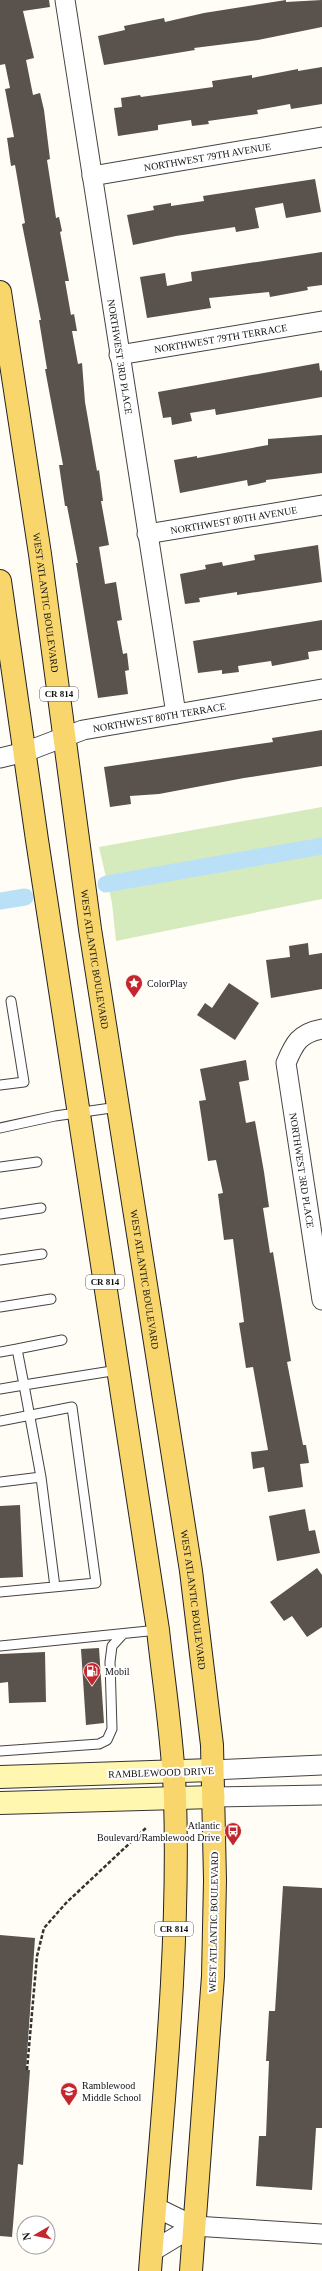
<svg xmlns="http://www.w3.org/2000/svg" width="322" height="2271" viewBox="0 0 322 2271" font-family="'Times New Roman',serif">
	<style>
		.green { fill: #d5ebbd }
		.lines { fill: none; stroke-linecap: round; stroke-linejoin: round }
		.canal { stroke: #b9e0f7; stroke-width: 17 }
		.building { fill: #5a524d }
		.lane-casing { stroke: #444; stroke-width: 11 }
		.street-casing { stroke: #444; stroke-width: 21 }
		.secondary-casing { stroke: #333; stroke-width: 24 }
		.primary-casing { stroke: #222; stroke-width: 24 }
		.path { stroke: #333; stroke-width: 2.5; stroke-dasharray: 4 2; stroke-linecap: butt }
		.lane { stroke: #fff; stroke-width: 9 }
		.street { stroke: #fff; stroke-width: 19 }
		.secondary { stroke: #fff6b0; stroke-width: 22 }
		.primary { stroke: #f9d66b; stroke-width: 22 }
		.labels { text-anchor: middle; stroke-width: 4; stroke-linejoin: round; paint-order: stroke }
		.shield { fill: #fff; stroke: #585858; stroke-width: 1 }
		.shield-label { font-size: 9px; font-weight: bold; fill: #111 }
		.street-label { font-size: 10px; fill: #111; stroke: #fff }
		.poi-label { font-size: 10px; fill: #111; stroke: #fff; text-anchor: start }
	</style>
	<rect width="100%" height="100%" fill="#fffdf5"/>
	<path class="green" d="M322,807V899L116,941L112,903L99,847Z"/>
	<g class="lines">
		<path class="canal" d="M106,884L322,846
			M0,901L25,897"/>
	</g>
	<path class="building" d="M0,0H49L50,7L23,11L34,58L26,60L33,95L40,93L44,110L50,159L47,160L56,218L59,217L62,231L60,232L69,281H65L71,315L74,314L77,331H72L78,364L82,363L85,402L97,471L99,470L103,501H101L109,545L99,547L105,584L116,582L122,620L117,621L123,654L127,653L129,670L125,671L128,694L98,698L76,563H78L67,506H65L59,465H63L45,369H47L39,320H41L22,224L25,223L15,165L11,166L7,138L14,137L5,89L10,88L5,64L0,65Z
		M286,0V2L322,0V27L258,40L194,48L195,50L104,65L98,36L125,30L124,26L164,18L165,22L204,13Z
		M322,67V104L291,109L290,104L257,110L258,114L208,121L209,124L192,126L191,120L158,125V130L118,136L114,108L122,107L121,98L140,95L141,97L213,87L212,81L252,75V78L298,69V71Z
		M315,179L321,212L286,218L283,203L255,208L259,228L236,232L235,227L176,236L133,245L127,215L154,210L153,206L171,203V206L204,201L203,196Z
		M322,252V285L307,287L308,290L270,297L269,292L209,298L211,308L147,318L140,277L165,273L167,286L192,281L191,272Z
		M319,363L320,371L322,370V397L216,415L215,409L190,413L192,421L172,425L171,417L163,418L158,392Z
		M322,435V473L266,480V482L248,486L247,480L180,493L174,460L197,456V458L268,445V439Z
		M318,545L322,582L237,595V592L199,598L200,602L185,604L180,574L206,569L205,565L222,562L223,566L255,560L254,555Z
		M322,620V650L308,652L309,659L272,666L271,661L238,666L239,672L222,674V670L198,673L193,641Z
		M322,730V766L244,778L159,794L130,796L131,804L110,807L104,767L273,742L272,738Z
		M308,943L309,955L322,953V989L271,998L266,960L290,957L289,946Z
		M229,983L259,1003L235,1040L197,1015L205,1003L212,1008Z
		M246,1060L249,1080L239,1082L246,1123L255,1121L264,1172L269,1207L263,1208L270,1253L273,1252L291,1361L287,1362L303,1445H306L309,1463L300,1464L303,1487L268,1492L264,1467L253,1469L251,1452L268,1450L253,1367L246,1368L239,1323L244,1322L233,1239L224,1240L218,1194L223,1193L216,1160L208,1161L199,1101L206,1100L200,1069Z
		M20,1505L23,1577L0,1578V1506Z
		M305,1509L309,1531L315,1530L320,1553L277,1561L269,1516Z
		M317,1568L322,1575V1627L307,1637L292,1616L284,1621L270,1602Z
		M99,1648L104,1723L86,1725L81,1649Z
		M45,1652L46,1702L9,1703L8,1682L0,1683V1654Z
		M283,1886L322,1888V2128H316L312,2190L256,2186L259,2136H266L269,2061H266L269,2011H275Z
		M0,1935L35,1938L26,2070H30L23,2165L18,2164L12,2237L0,2236Z"/>
	<g class="lines">
		<g class="lane-casing">
			<path id="lane" d="M0,1085L24,1082L11,1001
				M0,1128L55,1116L118,1107
				M0,1167L37,1162
				M0,1214L41,1208
				M0,1260L42,1254
				M0,1307L51,1299
				M17,1349L62,1340
				M0,1352L17,1349L24,1385L118,1370
				M0,1389L24,1385L41,1477
				M0,1421L72,1407L96,1583L0,1592
				M0,1482L41,1477L55,1587
				M0,1646L158,1630
				M0,1751L99,1744L107,1740L112,1729L110,1662L112,1646L123,1634"/>
		</g>
		<g class="street-casing">
			<g id="street">
				<path id="s1" d="M65,0L176,714"/>
				<path id="s2" d="M92,176L322,137"/>
				<path id="s3" d="M119,355L322,321"/>
				<path id="s4" d="M147,534L322,505"/>
				<path id="s5" d="M0,758L25,752L83,730L322,689"/>
				<path id="s6" d="M322,1029C299,1033 294,1044 286,1063L322,1300"/>
				<path d="M212,1770L322,1765"/>
				<path d="M214,1797L322,1795"/>
				<path d="M155,2207L194,2226L322,2234"/>
				<path d="M151,2252L194,2226"/>
			</g>
		</g>
		<g class="secondary-casing">
			<path id="secondary" d="M0,1777L212,1770
				M0,1803L214,1797"/>
		</g>
		<g class="primary-casing">
			<g id="primary">
				<path id="s7" d="M0,292L40,554L90,929L191,1571L212,1745L215,1880L213,1976L191,2271"/>
				<path d="M0,581L37,840L158,1630C164,1685 173,1741 175,1797C180,1955 162,2113 150,2271"/>
			</g>
		</g>
		<path class="path" d="M27,2070L37,1956L44,1928L66,1903L147,1827"/>
		<use href="#lane" class="lane"/>
		<use href="#street" class="street"/>
		<use href="#secondary" class="secondary"/>
		<use href="#primary" class="primary"/>
	</g>
	<defs>
		<g id="sight-pin" transform="scale(0.9)"><path d="M0 17L-7.5 6A9.5 9.5 0 1 1 7.5 6Z" fill="#c4262e" stroke="#fff"/><path d="M0-6L1.8-2.2L6-1.7L2.9 1.2L3.7 5.4L0 3.3L-3.7 5.4L-2.9 1.2L-6-1.7L-1.8-2.2Z" fill="#fff"/></g>
		<g id="fuel-pin" transform="scale(0.9)"><path d="M0 17L-7.5 6A9.5 9.5 0 1 1 7.5 6Z" fill="#c4262e" stroke="#fff"/><path d="M-5.5-6h7V0h2V4h1.3V-2.5L3-4.5l.8-.8L6-3V5H2.5V1h-1V6h-7ZM-4.2-4.7v3.2H.2V-4.7Z" fill="#fff"/></g>
		<g id="bus-pin" transform="scale(0.9)"><path d="M0 17L-7.5 6A9.5 9.5 0 1 1 7.5 6Z" fill="#c4262e" stroke="#fff"/><path d="M-5-6H5V4H4V6H2V4H-2V6H-4V4H-5ZM-3.5-4V0h7V-4ZM-3.5 1.2v1.5H-2V1.2ZM2 1.2v1.5H3.5V1.2Z" fill="#fff"/></g>
		<g id="school-pin" transform="scale(0.9)"><path d="M0 17L-7.5 6A9.5 9.5 0 1 1 7.5 6Z" fill="#c4262e" stroke="#fff"/><path d="M0-5L7-2L0 1L-7-2ZM-4 1L0 2.5L4 1V4Q0 6-4 4Z" fill="#fff"/></g>
	</defs>
	<g fill-rule="evenodd">
		<use href="#sight-pin" x="134" y="983"/>
		<use href="#fuel-pin" x="92" y="1671"/>
		<use href="#bus-pin" x="233" y="1831"/>
		<use href="#school-pin" x="69" y="2091"/>
	</g>
	<g class="labels">
		<g class="shield">
			<rect x="40" y="687" width="38" height="14" rx="3"/>
			<rect x="86" y="1275" width="38" height="14" rx="3"/>
			<rect x="155" y="1922" width="38" height="14" rx="3"/>
		</g>
		<g class="shield-label">
			<text x="59" y="697">CR 814</text>
			<text x="105" y="1285">CR 814</text>
			<text x="174" y="1932">CR 814</text>
		</g>
		<g class="street-label">
			<text dy="4" stroke="none"><textPath href="#s2" startOffset="117">NORTHWEST 79TH AVENUE</textPath></text>
			<text dy="4" stroke="none"><textPath href="#s3" startOffset="103">NORTHWEST 79TH TERRACE</textPath></text>
			<text dy="4" stroke="none"><textPath href="#s1" startOffset="361">NORTHWEST 3RD PLACE</textPath></text>
			<text dy="4" stroke="none"><textPath href="#s4" startOffset="88">NORTHWEST 80TH AVENUE</textPath></text>
			<text dy="4" stroke="none"><textPath href="#s7" startOffset="314">WEST ATLANTIC BOULEVARD</textPath></text>
			<text dy="4" stroke="none"><textPath href="#s5" startOffset="165">NORTHWEST 80TH TERRACE</textPath></text>
			<text dy="4" stroke="none"><textPath href="#s7" startOffset="674">WEST ATLANTIC BOULEVARD</textPath></text>
			<text dy="4" stroke="none"><textPath href="#s6" startOffset="161">NORTHWEST 3RD PLACE</textPath></text>
			<text dy="4" stroke="none"><textPath href="#s7" startOffset="998">WEST ATLANTIC BOULEVARD</textPath></text>
			<text dy="4" stroke="none"><textPath href="#s7" startOffset="1322">WEST ATLANTIC BOULEVARD</textPath></text>
			<text transform="translate(161 1772) rotate(-2)" y="4">RAMBLEWOOD DRIVE</text>
			<text transform="translate(213 1922) rotate(-89)" y="4">WEST ATLANTIC BOULEVARD</text>
		</g>
		<g class="poi-label">
			<text x="147" y="987">ColorPlay</text>
			<text x="105" y="1675">Mobil</text>
			<text x="220" y="1829" text-anchor="end">Atlantic<tspan x="220" dy="12">Boulevard/Ramblewood Drive</tspan></text>
			<text x="82" y="2089">Ramblewood<tspan x="82" dy="12">Middle School</tspan></text>
		</g>
	</g>
	<g transform="translate(36 2235) rotate(261)"><circle r="19" fill="#ffffff" stroke="#a0a0a0"/>
	<path d="M0-3L7 15L0 10L-7 15Z" fill="#c4262e"/>
	<text y="-6" font-size="11" font-weight="bold" text-anchor="middle" fill="#111111">N</text>
	</g>
</svg>
